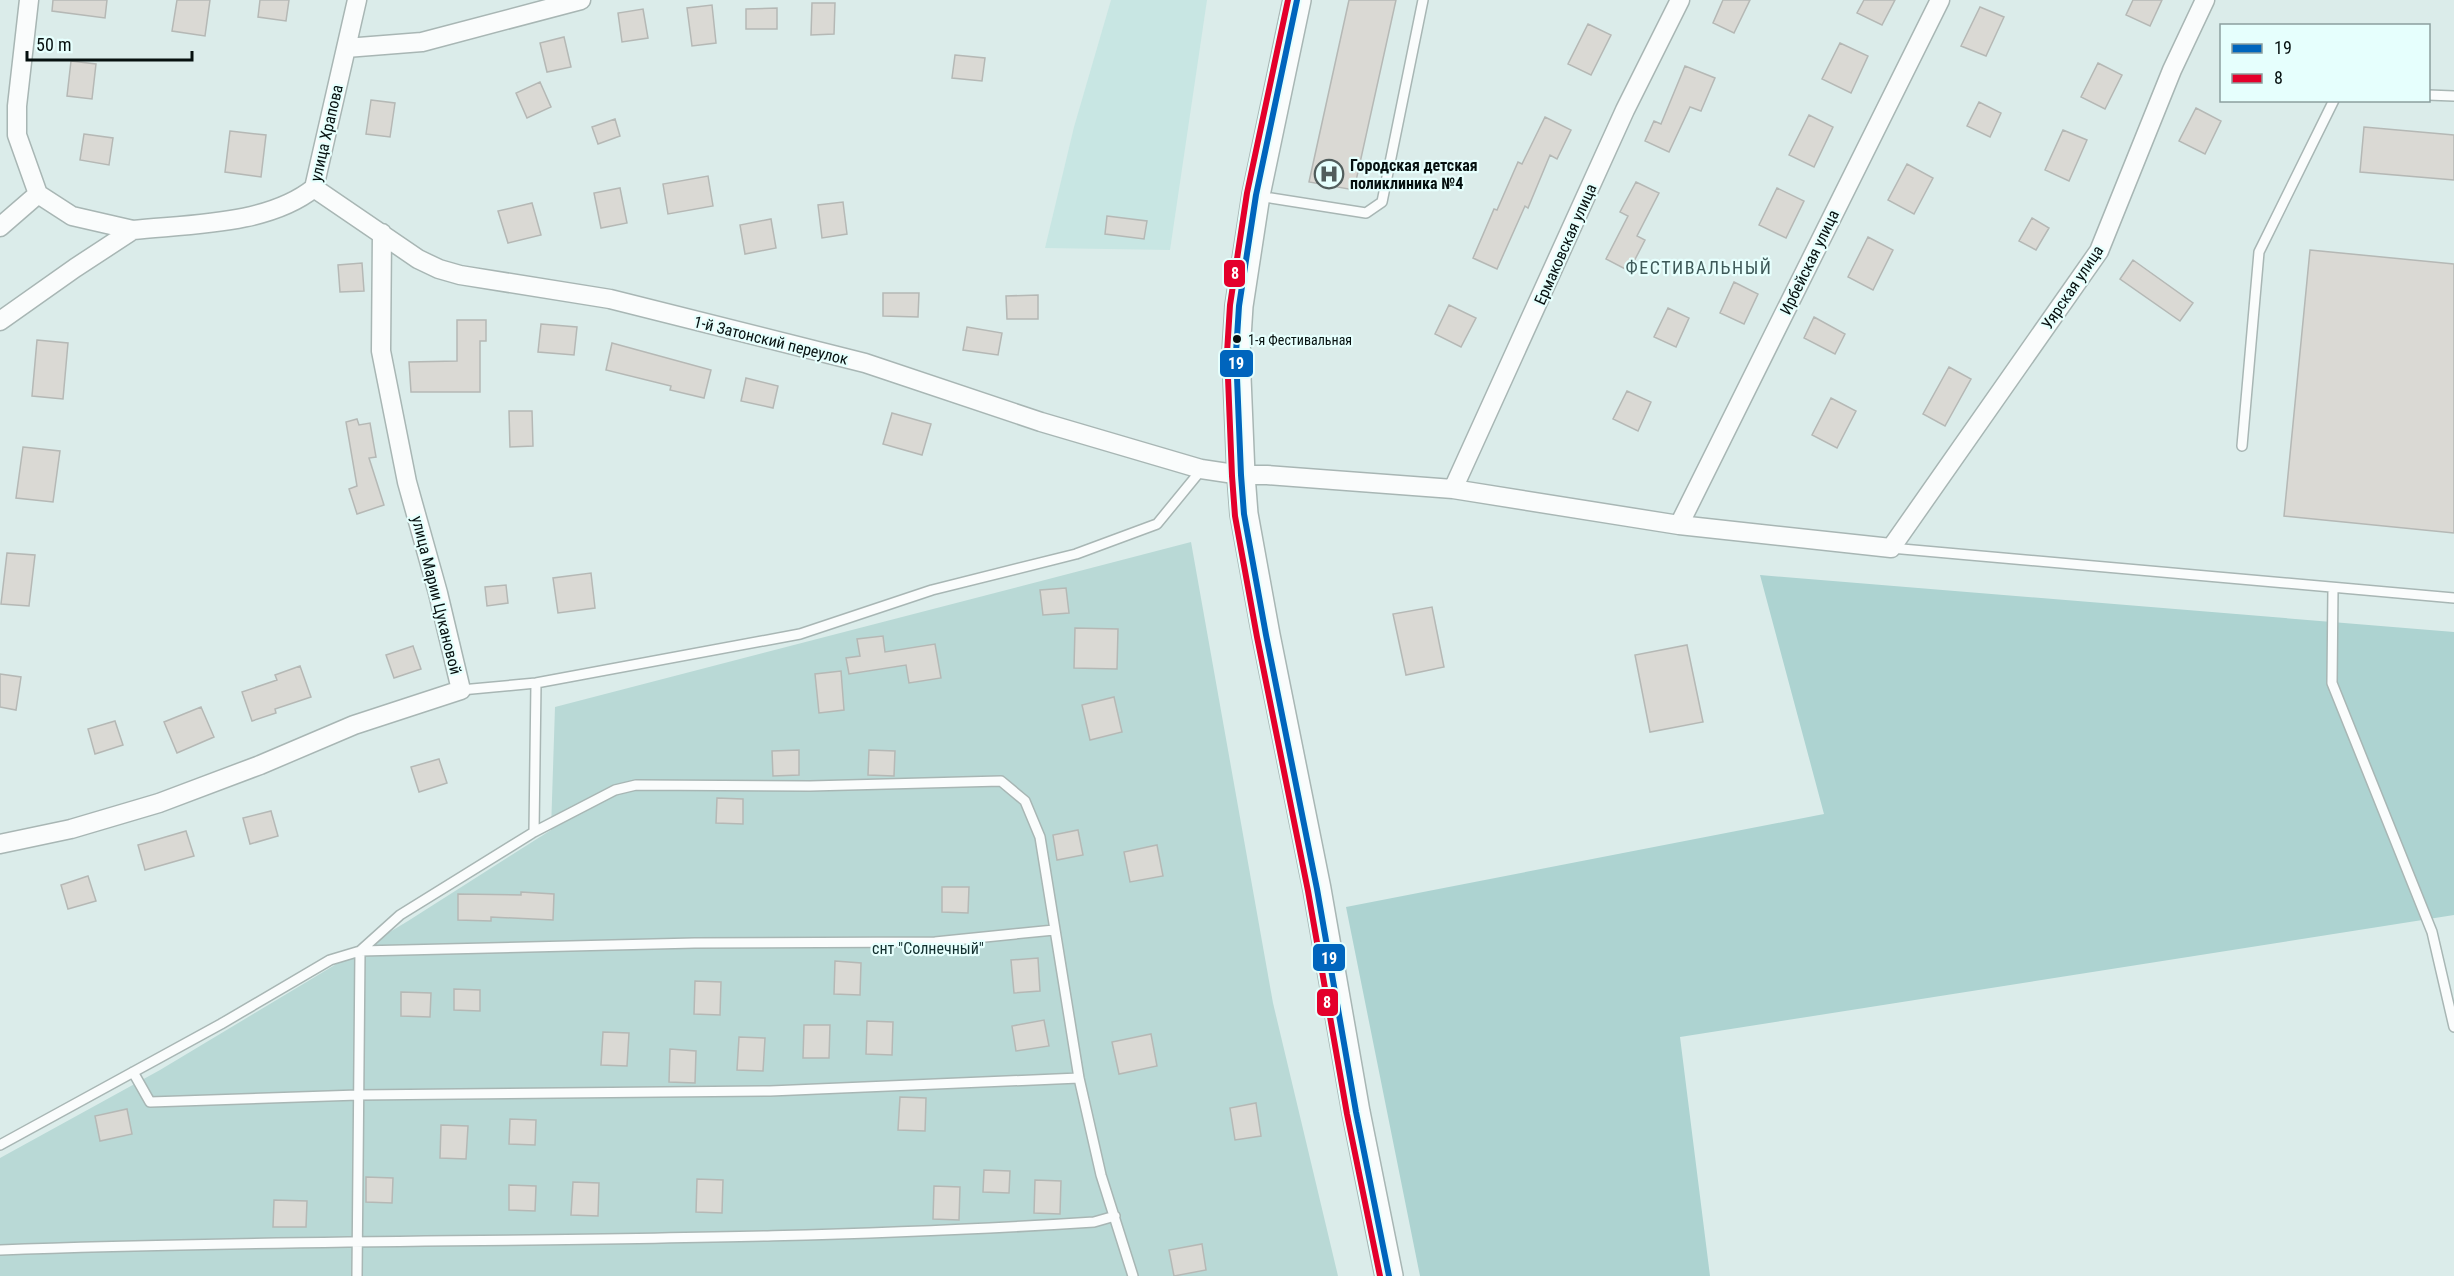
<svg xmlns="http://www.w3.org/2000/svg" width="2454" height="1276" viewBox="0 0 2454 1276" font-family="'Roboto Condensed',sans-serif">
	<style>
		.built { fill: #c8e6e3 }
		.green { fill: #b9d9d6 }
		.forest { fill: #add3d1 }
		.building { fill: #dad9d4; stroke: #b5b8b5; stroke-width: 1.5 }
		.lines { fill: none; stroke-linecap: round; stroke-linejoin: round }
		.lane-casing { stroke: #a8b6b4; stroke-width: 12 }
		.street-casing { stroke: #a8b6b4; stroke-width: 21 }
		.primary-casing { stroke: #a8b6b4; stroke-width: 30 }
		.lane { stroke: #fafcfc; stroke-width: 9 }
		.street { stroke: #fafcfc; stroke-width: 18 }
		.primary { stroke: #fafcfc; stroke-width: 27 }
		.bus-1-casing { stroke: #e6fffd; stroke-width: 10 }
		.bus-2-casing { stroke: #e6fffd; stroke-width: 10 }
		.bus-1 { stroke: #0065bd; stroke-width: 6 }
		.bus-2 { stroke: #e4002b; stroke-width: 6 }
		.bus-dot { fill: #06100f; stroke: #e6fffd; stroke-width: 2 }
		.labels { text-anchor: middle; stroke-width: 4.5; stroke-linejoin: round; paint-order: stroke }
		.bus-label { font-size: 14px; fill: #06100f; stroke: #e6fffd; text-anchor: start }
		.street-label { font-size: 16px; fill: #06100f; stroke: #e6fffd }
		.poi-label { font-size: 16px; font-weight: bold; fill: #06100f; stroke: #e6fffd; text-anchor: start }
		.park-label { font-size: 16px; fill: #122f2e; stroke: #e6fffd }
		.neighbourhood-label { font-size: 18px; letter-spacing: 1.5px; fill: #3e5958; stroke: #e6fffd }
		.line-badge { stroke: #e6fffd; stroke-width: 2 }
		.badge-label { font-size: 16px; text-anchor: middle; font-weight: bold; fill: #fff }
	</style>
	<rect width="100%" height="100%" fill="#dbecea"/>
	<path class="built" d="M1111,0H1207L1170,250L1045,248L1074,127Z"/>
	<path class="green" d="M1191,542L1273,1003L1338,1276H0V1158L160,1070L408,921L551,830L555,707Z"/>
	<path class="forest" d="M1760,575L2454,632V915L1680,1037L1710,1276H1420L1346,907L1824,814Z"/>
	<path class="building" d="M53,0H107L105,18L52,11Z
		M177,0H210L205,36L172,31Z
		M260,0H289L286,21L258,17Z
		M1349,0H1396L1354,190L1309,182Z
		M1723,0H1750L1734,33L1713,23Z
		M1864,0H1895L1882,25L1857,13Z
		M2133,0H2162L2150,26L2126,15Z
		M812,3H835L834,34L811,35Z
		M712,5L716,43L692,46L687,8Z
		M1980,7L2004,17L1986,56L1961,46Z
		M777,8V29H746V9Z
		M643,9L648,38L622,42L618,13Z
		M1588,24L1611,35L1591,75L1568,64Z
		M564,37L571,67L547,72L540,43Z
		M1840,43L1868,56L1851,93L1822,79Z
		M955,55L985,58L982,81L952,78Z
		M71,61L96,64L92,99L67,96Z
		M2098,63L2122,75L2105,109L2081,97Z
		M1685,66L1715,78L1701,111L1690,107L1669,152L1645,141L1654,121L1661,124Z
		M540,82L551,107L527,118L516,93Z
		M371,100L395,103L390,137L366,134Z
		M1979,102L2001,113L1990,137L1967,126Z
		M2196,108L2221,121L2205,154L2179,141Z
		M1809,115L1833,127L1814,167L1789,155Z
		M1545,117L1571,130L1557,159L1550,155L1528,208L1525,206L1497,269L1473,258L1494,209L1497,210L1518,162L1522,164Z
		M615,119L620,136L598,144L592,127Z
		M2364,127L2454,135V180L2360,172Z
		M2063,130L2087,140L2069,181L2045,170Z
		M230,131L266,135L261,177L225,172Z
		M84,134L113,138L109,165L80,160Z
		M1907,164L1933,178L1914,214L1888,200Z
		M708,176L713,206L668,214L663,184Z
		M1636,182L1659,193L1637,236L1645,240L1629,271L1606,259L1628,216L1620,212Z
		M620,188L627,223L601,228L594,193Z
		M1777,188L1804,201L1786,238L1759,225Z
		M843,202L847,234L822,238L818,205Z
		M532,203L541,235L508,243L498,211Z
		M1107,216L1147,221L1144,239L1105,234Z
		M2032,218L2049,228L2036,250L2019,241Z
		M771,219L776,248L745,254L740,225Z
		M1868,237L1893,250L1873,290L1848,277Z
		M2310,250L2454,264V533L2284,516Z
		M2133,260L2193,303L2180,321L2120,279Z
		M362,263L364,291L340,292L338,265Z
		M1734,282L1758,294L1744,324L1720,313Z
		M883,293H919L918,317L883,316Z
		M1038,295V319H1007L1006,296Z
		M1449,305L1476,318L1461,347L1435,334Z
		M1668,308L1689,318L1676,347L1654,337Z
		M1814,317L1845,334L1835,354L1804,338Z
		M457,320H486V341H480V392H411L409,362L457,361Z
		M541,324L577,327L574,355L538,352Z
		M967,327L1002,333L998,355L963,350Z
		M37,340L68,343L63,399L32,396Z
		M612,343L711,370L704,398L670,390L671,386L606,370Z
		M1949,367L1971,379L1945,426L1923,414Z
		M746,378L778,386L773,408L741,401Z
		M1627,391L1651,402L1638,431L1613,419Z
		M1831,398L1856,411L1837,448L1812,435Z
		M509,411H532L533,446L510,447Z
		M892,413L931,424L922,455L883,444Z
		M357,419L359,425L370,423L376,457L369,458L384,505L357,514L349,489L357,486L346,422Z
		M23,447L60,451L53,502L16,498Z
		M7,553L35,555L29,606L1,604Z
		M591,573L595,608L558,613L553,578Z
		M506,585L508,603L487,606L485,587Z
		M1066,588L1069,613L1043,615L1040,590Z
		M1432,607L1444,667L1406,675L1393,614Z
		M1075,628L1118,629L1117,669L1074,668Z
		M883,636L885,652L935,644L941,678L909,683L906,665L849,674L846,658L860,656L857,639Z
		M1687,645L1703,722L1650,732L1635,655Z
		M413,646L421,669L394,678L386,655Z
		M300,666L311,697L275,709L276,713L252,721L242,692L277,680L275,675Z
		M841,671L844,710L819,713L815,674Z
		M0,674L21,677L16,710L0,707Z
		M1114,697L1122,732L1090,740L1082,705Z
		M201,707L214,737L177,753L164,722Z
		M115,721L123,745L95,754L88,729Z
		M799,750V775L773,776L772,751Z
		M869,750L895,751L894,776L868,775Z
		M439,759L447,783L419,792L411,767Z
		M717,798L743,799V824L716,823Z
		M271,811L278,836L250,844L243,818Z
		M1078,830L1083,855L1057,860L1053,835Z
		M186,831L194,856L145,870L138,845Z
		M1157,845L1163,876L1130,882L1124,852Z
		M88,876L96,901L68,909L61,885Z
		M942,887H969L968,913L942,912Z
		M521,892L554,894L553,920L491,917V921L458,920V894L521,895Z
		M1038,958L1040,991L1014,993L1011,960Z
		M835,961L861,963L860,995L834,994Z
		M695,981L721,982L720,1015L694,1014Z
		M454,989L480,990V1011L454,1010Z
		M401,992L431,993L430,1017L401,1016Z
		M1044,1020L1049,1046L1016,1051L1012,1026Z
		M867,1021L893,1022L892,1055L866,1054Z
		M804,1025H830L829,1058H803Z
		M603,1032L629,1033L627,1066L601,1065Z
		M1151,1034L1157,1066L1119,1074L1112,1042Z
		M739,1037L765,1038L763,1071L737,1070Z
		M670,1049L696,1051L695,1083L669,1082Z
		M900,1097L926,1098L925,1131L898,1130Z
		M1256,1103L1261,1136L1235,1140L1230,1108Z
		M127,1109L132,1134L100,1141L95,1116Z
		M510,1119L536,1120L535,1145L509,1144Z
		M441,1125L468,1126L466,1159L440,1158Z
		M984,1170L1010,1171L1009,1193L983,1192Z
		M366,1177L393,1178L392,1203L366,1202Z
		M697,1179L723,1180L722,1213L696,1212Z
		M1035,1180L1061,1181L1060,1214L1034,1213Z
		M573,1182L599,1183L598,1216L571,1215Z
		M509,1185L536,1186L535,1211L509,1210Z
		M934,1186L960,1187L959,1220L933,1219Z
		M274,1200L307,1201L306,1227H273Z
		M1202,1244L1206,1270L1174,1276L1169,1250Z"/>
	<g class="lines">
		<g class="lane-casing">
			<path id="lane" d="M2428,95L2454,96
				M1258,196L1366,213L1382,202L1423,0
				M2242,446L2259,252L2334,100
				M1891,548L2454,598
				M2333,588L2332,683L2432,932L2454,1027
				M461,690L536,683L800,634L932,590L1076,554L1157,524L1202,469
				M534,832L536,683
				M133,1072L150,1102L358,1095L770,1091L1079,1078
				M0,1145L221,1024L330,960L360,951L695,943L935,942L1054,930
				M0,1250C364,1236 729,1246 1094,1222L1115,1216
				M357,1276L360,951L400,915L534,832L615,790L636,785L810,786L1001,781L1025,801L1040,837L1079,1078L1101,1175L1133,1276"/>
		</g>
		<g class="street-casing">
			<path id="street" d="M346,48L422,42L581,0
				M314,188L418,259L439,269L460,275L610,299L865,363L1041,422L1201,469L1241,475H1267L1453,489L1679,525L1891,548L2099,251L2172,70L2205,0
				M0,227L38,194
				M133,230C190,224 268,225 314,188L357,0
				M0,321L75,268L133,230L72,216L38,194L17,135V106L29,0
				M1453,489L1625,110L1680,0
				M1679,525L1940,0
				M0,844L71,829L159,803L260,765L354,725L461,690L438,593L407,482L381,351L382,233"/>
		</g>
		<g class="primary-casing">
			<path id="primary" d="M1297,0L1256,195L1239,306L1236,353L1241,475L1244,514L1266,635L1317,889L1356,1112L1389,1276"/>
		</g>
		<use href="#lane" class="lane"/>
		<use href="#street" class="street"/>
		<use href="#primary" class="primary"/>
		<g class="bus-1-casing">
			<path id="bus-1" d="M1297,0L1256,195L1239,306L1236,353L1241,475L1244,514L1266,635L1317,889L1356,1112L1389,1276"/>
		</g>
		<g class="bus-2-casing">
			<path id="bus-2" d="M1288,0L1247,193L1230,305L1227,353L1232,476L1235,516L1257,637L1308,891L1347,1114L1380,1276"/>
		</g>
		<use href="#bus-1" class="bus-1"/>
		<use href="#bus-2" class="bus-2"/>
	</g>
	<defs>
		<g id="hospital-ring" transform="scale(1.5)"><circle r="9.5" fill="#e6fffd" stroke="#515d5c" stroke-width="1.5"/><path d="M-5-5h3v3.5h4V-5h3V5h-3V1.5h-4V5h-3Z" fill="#515d5c"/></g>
	</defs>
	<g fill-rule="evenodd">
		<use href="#hospital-ring" x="1329" y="174"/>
	</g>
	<circle class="bus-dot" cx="1237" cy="339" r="5"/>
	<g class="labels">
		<g class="bus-label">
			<text x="1248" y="345">1-я Фестивальная</text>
		</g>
		<g class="street-label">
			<text transform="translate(326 133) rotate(-77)" y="6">улица Храпова</text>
			<text transform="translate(1565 244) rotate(-66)" y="6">Ермаковская улица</text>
			<text transform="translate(1809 262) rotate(-64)" y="6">Ирбейская улица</text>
			<text transform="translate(2072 287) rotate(-56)" y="6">Уярская улица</text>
			<text transform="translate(771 340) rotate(14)" y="6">1-й Затонский переулок</text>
			<text transform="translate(437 595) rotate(76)" y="6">улица Марии Цукановой</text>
		</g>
		<g class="poi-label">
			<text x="1350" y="171">Городская детская<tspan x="1350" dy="18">поликлиника №4</tspan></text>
		</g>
		<g class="park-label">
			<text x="928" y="954">снт "Солнечный"</text>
		</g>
		<g class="neighbourhood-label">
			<text x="1699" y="274">ФЕСТИВАЛЬНЫЙ</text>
		</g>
	</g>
	<g class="line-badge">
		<rect x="1223" y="259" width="23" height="29" rx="6" fill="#e4002b"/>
		<rect x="1219" y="349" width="35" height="29" rx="6" fill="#0065bd"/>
		<rect x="1312" y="943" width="34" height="29" rx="6" fill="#0065bd"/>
		<rect x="1316" y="988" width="23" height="29" rx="6" fill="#e4002b"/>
	</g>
	<g class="badge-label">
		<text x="1235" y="279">8</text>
		<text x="1236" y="369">19</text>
		<text x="1329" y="964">19</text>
		<text x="1327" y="1008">8</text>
	</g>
	<rect x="2220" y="24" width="210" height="78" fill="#e6fffd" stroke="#8c9f9e" stroke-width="1.5"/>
	<rect x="2232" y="44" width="30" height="9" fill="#0065bd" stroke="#8c9f9e" stroke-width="1.5"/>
	<text x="2274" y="54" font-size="18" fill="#06100f">19</text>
	<rect x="2232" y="74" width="30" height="9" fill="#e4002b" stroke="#8c9f9e" stroke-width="1.5"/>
	<text x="2274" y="84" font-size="18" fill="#06100f">8</text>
	<path d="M27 51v9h165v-9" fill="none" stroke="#06100f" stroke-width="3"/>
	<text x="36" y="51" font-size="18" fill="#06100f" stroke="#e6fffd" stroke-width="4.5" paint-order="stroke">50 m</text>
</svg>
